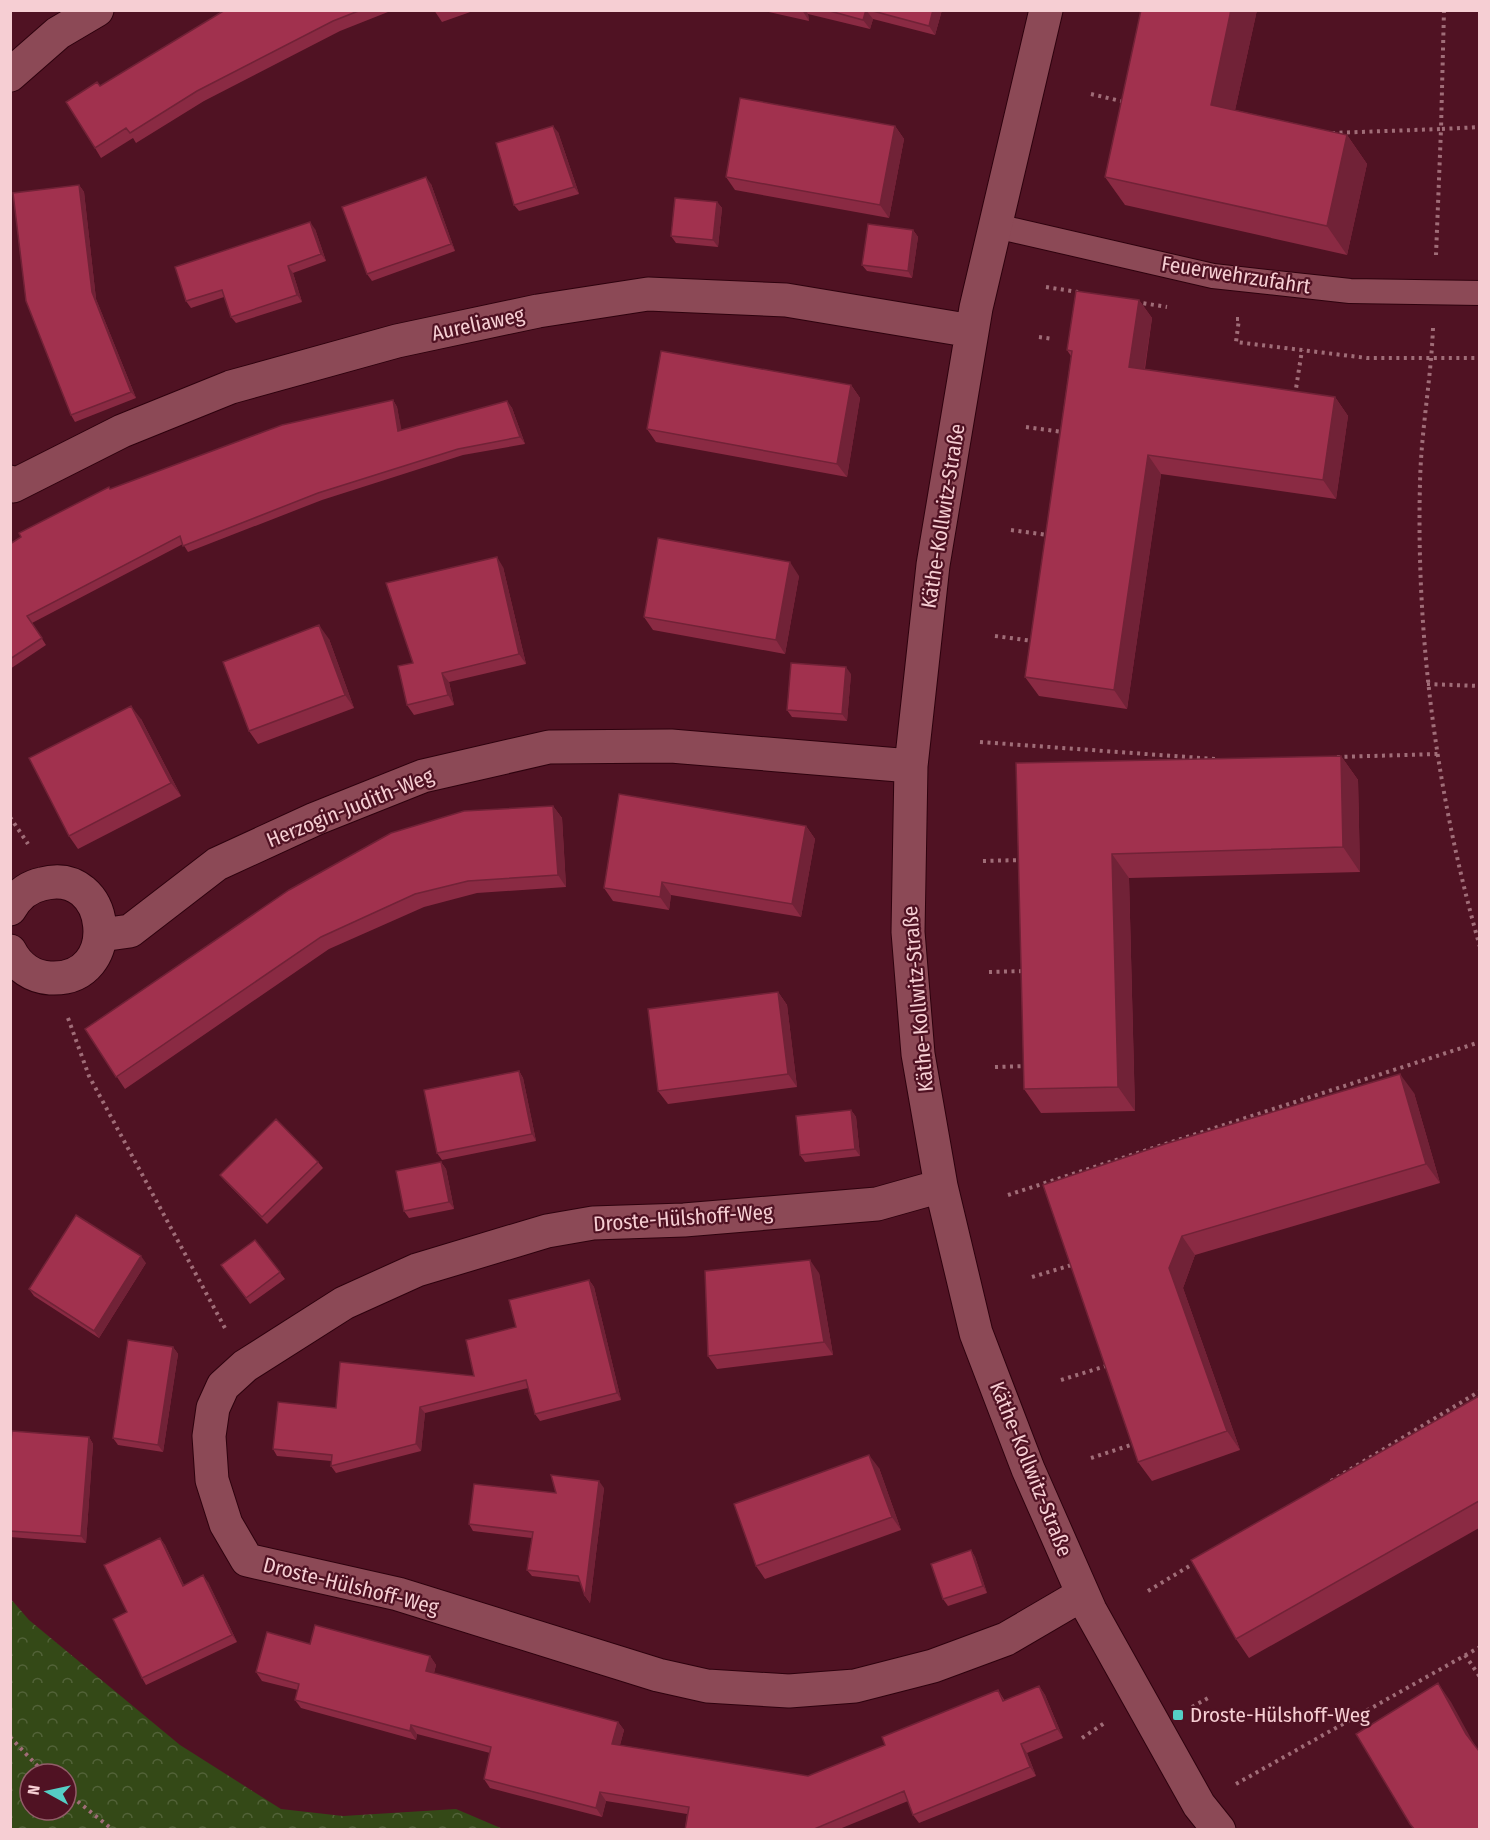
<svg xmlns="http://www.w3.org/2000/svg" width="1490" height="1840" viewBox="0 0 1490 1840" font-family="'Fira Sans Condensed',sans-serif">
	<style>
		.park { fill: url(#park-crowns); fill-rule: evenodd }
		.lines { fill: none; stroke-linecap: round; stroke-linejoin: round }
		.lane-casing { stroke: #2e020e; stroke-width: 26 }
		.street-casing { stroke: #2e020e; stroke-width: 35 }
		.path { stroke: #a06d78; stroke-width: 4; stroke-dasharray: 3 4.5; stroke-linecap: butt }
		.lane { stroke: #8c4956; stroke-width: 24 }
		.street { stroke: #8c4956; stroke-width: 33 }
		.wall { fill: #8a2a43 }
		.shaded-wall { fill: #712237 }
		.building { fill: #a1314e; stroke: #712237; stroke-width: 1.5 }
		.poi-dot { fill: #55cec5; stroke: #501223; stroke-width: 2 }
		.labels { text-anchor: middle; stroke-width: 4.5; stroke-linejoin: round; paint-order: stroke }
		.street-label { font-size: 21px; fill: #f6ced3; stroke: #501223 }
		.poi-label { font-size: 21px; fill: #f6ced3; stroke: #501223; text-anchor: start }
	</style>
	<defs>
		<pattern id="park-crowns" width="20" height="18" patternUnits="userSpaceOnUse" patternTransform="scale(1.5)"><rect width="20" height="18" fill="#344917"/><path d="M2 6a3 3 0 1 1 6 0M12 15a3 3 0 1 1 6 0" fill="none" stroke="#526238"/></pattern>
	</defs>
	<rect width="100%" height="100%" fill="#501223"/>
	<path class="park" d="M10,1598L29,1620L180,1745L281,1809L343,1816L456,1809L503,1829H11ZM30,1774H66V1810H30Z"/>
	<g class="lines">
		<g class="lane-casing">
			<path id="lane" d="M996,226L1213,276L1350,291L1480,293"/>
		</g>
		<g class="street-casing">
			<path id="street" d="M1046,10L976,308L933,565L911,766L908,932L918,1054L941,1186L976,1333L1028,1469L1090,1610L1199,1805L1219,1830
				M10,75L58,33L97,10
				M10,482L13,486L122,431L231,387L397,341L538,311L648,294L786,300L972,331
				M10,909C17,896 28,887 42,884C111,865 124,982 50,978C33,977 18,967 10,951
				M101,935L130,931L217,864L315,819L423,776L549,747L671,746L911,766
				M941,1186L877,1204L684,1220L593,1223L547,1231L417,1270L344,1303L245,1366L223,1386L213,1408L209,1436L212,1480L226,1524L247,1560L398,1594L658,1675L707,1686L789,1691L855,1686L933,1666L1006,1639L1083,1594"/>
		</g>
		<path class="path" d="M1444,10L1441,129L1480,127
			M1091,94L1125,102
			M1332,133L1441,129L1436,255
			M1046,287L1078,292
			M1136,302L1167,307
			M1236,319H1239L1236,342L1367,358H1480
			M1433,328C1431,380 1421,431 1420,483C1416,639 1437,797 1480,947
			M1039,337L1053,339
			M1295,395L1302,350
			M1026,427L1063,432
			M1011,530L1048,535
			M995,636L1033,641
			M1427,684L1480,686
			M980,742L1215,759
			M1337,757L1438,754
			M10,817L28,844
			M983,861L1022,860
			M989,972L1025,971
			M68,1018L89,1076L226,1330
			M995,1067L1027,1066
			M1008,1195L1480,1042
			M1032,1277L1075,1264
			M1061,1380L1109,1365
			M1091,1458L1137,1443
			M1331,1481L1480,1391
			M1148,1591L1196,1562
			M1465,1655L1480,1677
			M1192,1707L1208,1698
			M10,1737L45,1774
			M1082,1738L1106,1722
			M1236,1784L1480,1647
			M66,1792L113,1830"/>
		<use href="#lane" class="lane"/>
		<use href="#street" class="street"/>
	</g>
	<path class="wall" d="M225,10H393L340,31L204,101L136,143L133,138L101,158L95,148L100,86Z
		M434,10H476L442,22Z
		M760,10H942L935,35L873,19L870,29L808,14L809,21Z
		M1141,10H1257L1235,110L1347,135L1367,164L1347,255L1125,205L1105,177Z
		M895,126L904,139L889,218L735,190L726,177Z
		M558,132L579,194L519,211L514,205Z
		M431,184L455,251L372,281L367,274Z
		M79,185L84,192L96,299L136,398L75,422L71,415Z
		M717,202L722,208L718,247L676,243L671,236Z
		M315,229L326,261L293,273L302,302L236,323L231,317L224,297L191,308L186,301Z
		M913,230L918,237L912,278L867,271L862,265Z
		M1139,300L1152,318L1145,369L1335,397L1348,416L1336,499L1161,474L1127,709L1039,696L1025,677L1071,356L1067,350Z
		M851,385L860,398L847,477L656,442L647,429Z
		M393,400L397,407L401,430L507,401L512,408L525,444L463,455L322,500L188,552L183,544L32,623L46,645L10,669V544L110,489Z
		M503,567L526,664L449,682L454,705L414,715L407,705L413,663Z
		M799,576L785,654L653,630L644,617Z
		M329,639L354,708L258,744L249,731Z
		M851,674L847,721L792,717L787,710Z
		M141,719L181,796L78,849L69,836Z
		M1341,756L1358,780L1360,872L1129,878L1135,1111L1041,1113L1024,1089L1016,763Z
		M553,806L562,818L566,887L477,893L424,907L329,949L125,1089L85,1029Z
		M806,826L815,839L801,917L671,895L669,910L613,901L604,888Z
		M778,992L787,1005L797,1087L668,1104L658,1091Z
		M519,1071L523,1078L536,1141L442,1160L437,1153Z
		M1414,1093L1440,1183L1195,1255L1183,1288L1240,1450L1152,1481L1138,1462L1043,1185Z
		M851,1110L856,1117L860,1156L805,1162L800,1155Z
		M318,1162L323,1168L267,1224L225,1181L220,1175Z
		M441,1162L446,1169L454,1209L409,1218L404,1211Z
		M255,1240L285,1279L250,1304L221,1265Z
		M146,1263L99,1338L34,1296L29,1289Z
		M819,1273L833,1355L717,1369L708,1356Z
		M589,1280L594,1287L621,1400L540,1421L535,1414L528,1388L425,1413L421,1451L336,1473L331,1466V1461L277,1456L273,1449L336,1408L474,1376Z
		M173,1347L178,1354L163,1452L118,1445L113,1438Z
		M1479,1396V1528L1249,1658L1236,1639Z
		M89,1437L93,1444L86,1543L10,1537V1454Z
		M879,1468L901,1530L765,1579L756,1566Z
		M604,1488L590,1603L585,1596L580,1582L532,1576L527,1570L532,1538L473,1531L469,1524L556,1493Z
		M160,1538L165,1545L184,1585L208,1582L237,1642L146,1685L142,1678L127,1612Z
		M971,1550L975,1557L987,1593L948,1606L943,1599Z
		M310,1644L430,1656L436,1665L434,1673L618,1722L624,1730L620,1745L808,1776L885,1745L998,1690L1005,1701L1039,1686L1045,1695L1063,1738L1027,1753L1036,1776L919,1823L913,1815L908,1801L837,1830H685L687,1814L606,1801L602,1817L490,1788L484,1779L490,1753L417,1734L416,1740L301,1708L295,1700L298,1690L262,1681L256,1672Z"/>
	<path class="shaded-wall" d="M802,10H806L808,14L809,21Z
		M866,10L873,19L870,29L863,20Z
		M933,10H942L935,35L929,26Z
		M1231,10H1257L1230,133L1211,105Z
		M553,126L558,132L579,194L574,187Z
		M895,126L904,139L889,218L880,205Z
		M1347,135L1367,164L1347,255L1327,226Z
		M426,177L431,184L455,251L451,244Z
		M79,185L84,192L96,299L136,398L131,392L92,292Z
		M717,202L722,208L718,247L713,240Z
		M310,222L315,229L326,261L321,254Z
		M913,230L918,237L912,278L908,271Z
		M288,266L293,273L302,302L297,295Z
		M1139,300L1152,318L1142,385L1129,367Z
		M851,385L860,398L847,477L837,464Z
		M1335,397L1348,416L1336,499L1323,480Z
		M393,400L397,407L403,437L398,431Z
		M507,401L512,408L525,444L520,437Z
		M1148,455L1161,474L1127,709L1114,690Z
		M497,557L503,567L526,664L519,654Z
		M790,562L799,576L785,654L776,640Z
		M319,625L329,639L354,708L345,695Z
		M846,667L851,674L847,721L842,714Z
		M442,673L449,682L454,705L448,695Z
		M131,706L141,719L181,796L171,783Z
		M1341,756L1358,780L1360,872L1343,847Z
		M553,806L562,818L566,887L558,875Z
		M806,826L815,839L801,917L792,904Z
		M1112,854L1129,878L1135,1111L1118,1087Z
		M662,882L671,895L669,910L660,897Z
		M778,992L787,1005L797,1087L788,1074Z
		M519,1071L523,1078L536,1141L532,1134Z
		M1400,1074L1414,1093L1440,1183L1426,1164Z
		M851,1110L856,1117L860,1156L855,1149Z
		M441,1162L446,1169L454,1209L449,1202Z
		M1182,1236L1195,1255L1183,1288L1240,1450L1227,1431L1169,1268Z
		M141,1256L146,1263L99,1338L94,1331Z
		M810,1260L819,1273L833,1355L824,1342Z
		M589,1280L594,1287L621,1400L617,1393Z
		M173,1347L178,1354L163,1452L158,1445Z
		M420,1407L425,1413L421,1451L416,1444Z
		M89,1437L93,1444L86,1543L81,1536Z
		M869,1455L879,1468L901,1530L892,1517Z
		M599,1481L604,1488L590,1603L585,1596Z
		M160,1538L165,1545L187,1592L183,1586Z
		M971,1550L975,1557L987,1593L983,1586Z
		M203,1575L208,1582L237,1642L232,1635Z
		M430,1656L436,1665L432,1680L426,1671Z
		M1438,1683L1451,1702L1479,1753L1466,1734Z
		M1039,1686L1045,1695L1063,1738L1057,1729Z
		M618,1722L624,1730L618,1752L612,1744Z
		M411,1725L417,1734L416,1740L410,1731Z
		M1021,1744L1027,1753L1036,1776L1030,1767Z
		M600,1792L606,1801L602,1817L596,1808Z"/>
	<path class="building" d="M225,10H361L333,21L197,91L130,133L126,128L95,148L66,102L97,82L100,86Z
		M826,10H866L863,20Z
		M869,10H933L929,26Z
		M1141,10H1231L1211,105L1347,135L1327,226L1105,177Z
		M740,98L895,126L880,205L726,177Z
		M553,126L574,187L514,205L496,143Z
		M426,177L451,244L367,274L342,207Z
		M79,185L92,292L131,392L71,415L26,301L13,193Z
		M675,198L717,202L713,240L671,236Z
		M310,222L321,254L288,266L297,295L231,317L222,290L186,301L175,267Z
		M868,224L913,230L908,271L862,265Z
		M1076,291L1139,300L1129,367L1335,397L1323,480L1148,455L1114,690L1025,677L1072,351L1067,350Z
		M661,351L851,385L837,464L647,429Z
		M393,400L398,431L507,401L520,437L458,449L318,493L183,546L180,536L27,616L42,638L10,659V544L21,537L19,533L109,487L110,489L282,425Z
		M658,538L790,562L776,640L644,617Z
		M497,557L519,654L442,673L448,695L407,705L398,666L413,663L386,583Z
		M319,625L345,695L249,731L223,662Z
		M791,663L846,667L842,714L787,710Z
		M131,706L171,783L69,836L29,758Z
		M1341,756L1343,847L1112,854L1118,1087L1024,1089L1016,763Z
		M619,794L806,826L792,904L662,882L660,897L604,888Z
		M553,806L558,875L468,881L415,894L321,937L116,1077L85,1029L289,890L391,833L464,811Z
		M778,992L788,1074L658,1091L648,1009Z
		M519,1071L532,1134L437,1153L424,1090Z
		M1400,1074L1426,1164L1182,1236L1169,1268L1227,1431L1138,1462L1043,1185L1165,1144Z
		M851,1110L855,1149L800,1155L796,1116Z
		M276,1119L318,1162L262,1217L220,1175Z
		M441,1162L449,1202L404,1211L396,1171Z
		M76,1215L141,1256L94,1331L29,1289Z
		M255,1240L280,1272L246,1298L221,1265Z
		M810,1260L824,1342L708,1356L705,1271Z
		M589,1280L617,1393L535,1414L526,1380L420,1407L416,1444L331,1466L332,1455L273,1449L278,1402L336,1408L340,1362L474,1376L466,1340L516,1327L509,1300Z
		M128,1340L173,1347L158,1445L113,1438Z
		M1479,1396V1501L1236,1639L1191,1560Z
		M12,1431L89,1437L81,1536L10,1531V1454Z
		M869,1455L892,1517L756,1566L734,1504Z
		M551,1475L599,1481L585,1596L578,1576L527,1570L533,1532L469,1524L474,1484L556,1493Z
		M160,1538L183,1586L203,1575L232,1635L142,1678L113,1619L127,1612L104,1565Z
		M971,1550L983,1586L943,1599L931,1564Z
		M315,1625L430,1656L426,1671L618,1722L612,1744L808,1776L885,1745L882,1737L998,1690L1003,1701L1039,1686L1057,1729L1021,1744L1030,1767L913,1815L904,1791L812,1830H685L689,1807L600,1792L596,1808L484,1779L491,1747L411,1725L410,1731L295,1700L299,1684L256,1672L267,1632L310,1644Z
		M1438,1683L1466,1734L1479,1751V1830H1415L1410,1824L1356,1734Z"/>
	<rect class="poi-dot" x="1172" y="1709" width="12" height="12" rx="3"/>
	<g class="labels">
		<g class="street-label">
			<text transform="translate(1236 275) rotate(9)" y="7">Feuerwehrzufahrt</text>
			<text transform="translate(478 324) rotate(-12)" y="7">Aureliaweg</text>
			<text transform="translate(943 516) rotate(-81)" y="7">Käthe-Kollwitz-Straße</text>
			<text transform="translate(350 808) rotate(-22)" y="7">Herzogin-Judith-Weg</text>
			<text transform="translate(918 999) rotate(-95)" y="7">Käthe-Kollwitz-Straße</text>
			<text transform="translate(683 1218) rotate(-4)" y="7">Droste-Hülshoff-Weg</text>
			<text transform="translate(1031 1469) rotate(68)" y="7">Käthe-Kollwitz-Straße</text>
			<text transform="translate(351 1586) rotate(14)" y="7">Droste-Hülshoff-Weg</text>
		</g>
		<g class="poi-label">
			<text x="1190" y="1722">Droste-Hülshoff-Weg</text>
		</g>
	</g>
	<rect width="1490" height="1840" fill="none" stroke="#f6ced3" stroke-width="24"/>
	<g transform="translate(48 1792) rotate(278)"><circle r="28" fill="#501223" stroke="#925d69" stroke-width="1.5"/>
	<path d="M0-4.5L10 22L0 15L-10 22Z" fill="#55cec5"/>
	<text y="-9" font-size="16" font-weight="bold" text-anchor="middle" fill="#f6ced3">N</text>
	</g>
</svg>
